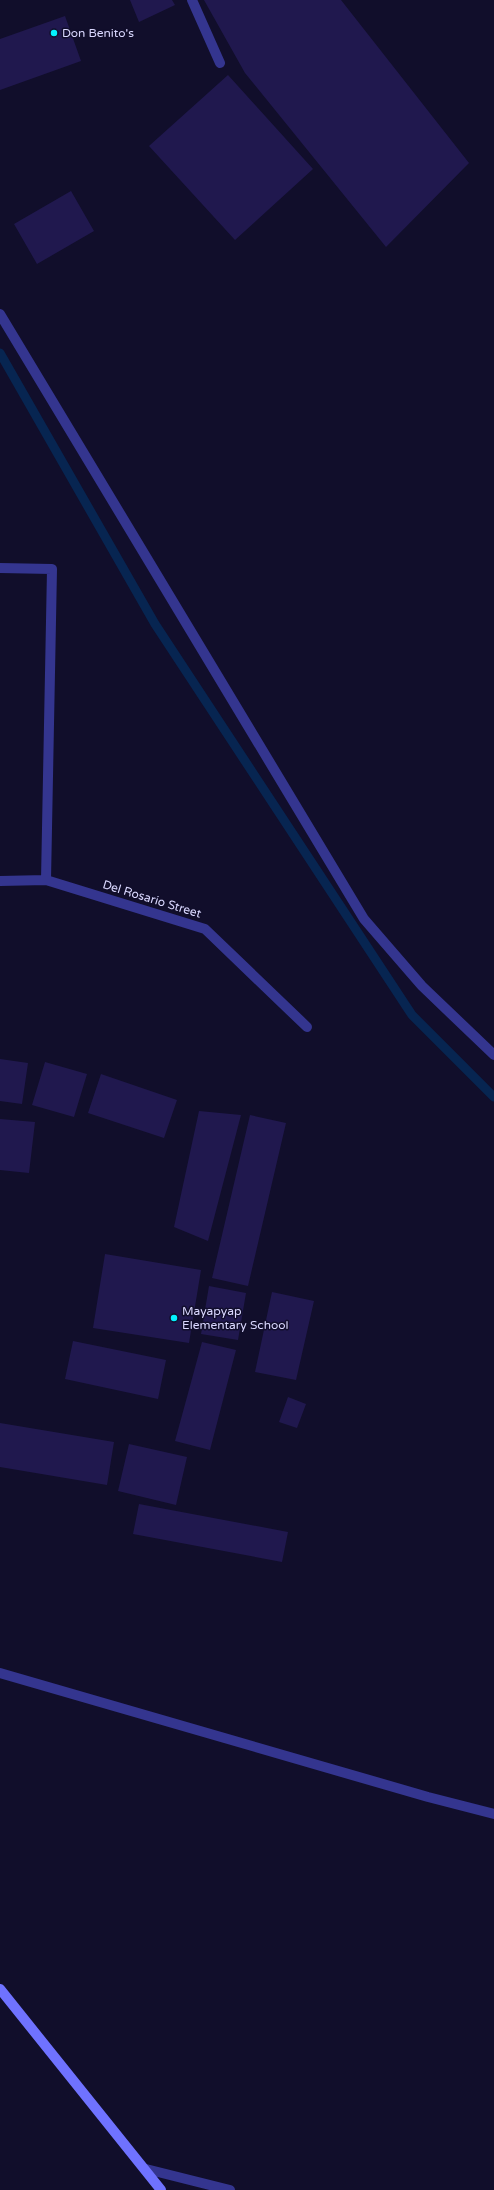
<svg xmlns="http://www.w3.org/2000/svg" width="494" height="2190" viewBox="0 0 494 2190" font-family="'Varela Round',sans-serif">
	<style>
		.lines { fill: none; stroke-linecap: round; stroke-linejoin: round }
		.stream { stroke: #072551; stroke-width: 9 }
		.building { fill: #20184e }
		.lane { stroke: #34358f; stroke-width: 10 }
		.street { stroke: #34358f; stroke-width: 10 }
		.secondary { stroke: #6f72ff; stroke-width: 10 }
		.poi-dot { fill: #04f2ff; stroke: #110e2b; stroke-width: 1.5 }
		.labels { text-anchor: middle; stroke-width: 3; stroke-linejoin: round; paint-order: stroke }
		.poi-label { font-size: 12px; fill: #dad8ff; stroke: #110e2b; text-anchor: start }
		.street-label { font-size: 12px; fill: #dad8ff; stroke: #110e2b }
	</style>
	<rect width="100%" height="100%" fill="#110e2b"/>
	<g class="lines">
		<path class="stream" d="M0,353L155,624L412,1015L494,1097"/>
	</g>
	<path class="building" d="M130,0H172L175,5L139,22Z
		M204,0H341L469,163L386,247L245,73Z
		M65,16L81,61L0,90V39Z
		M228,75L313,169L235,240L149,146Z
		M71,191L94,231L37,264L14,224Z
		M0,1059L28,1063L22,1104L0,1101Z
		M45,1062L87,1074L74,1117L32,1105Z
		M101,1074L177,1100L164,1138L88,1113Z
		M199,1111L241,1115L208,1241L174,1227Z
		M250,1115L286,1123L248,1286L212,1278Z
		M0,1119L35,1122L29,1173L0,1170Z
		M105,1254L201,1270L189,1343L93,1328Z
		M209,1286L246,1293L238,1340L201,1334Z
		M272,1292L314,1301L296,1380L255,1372Z
		M73,1341L166,1360L158,1399L65,1379Z
		M202,1342L236,1350L210,1450L175,1441Z
		M288,1397L306,1404L297,1428L279,1422Z
		M0,1423L114,1442L107,1485L0,1467Z
		M129,1444L187,1457L176,1505L118,1491Z
		M139,1504L288,1532L282,1562L133,1534Z"/>
	<g class="lines">
		<path class="lane" d="M192,0L220,63"/>
		<path class="street" d="M0,314L364,919L422,986L494,1055
			M0,568L52,569L46,880
			M0,881L46,880L205,929L307,1027
			M0,1673L428,1797L494,1814
			M146,2169L230,2190"/>
		<path class="secondary" d="M0,1989L161,2190"/>
	</g>
	<g class="poi-dot">
		<circle cx="54" cy="33" r="4"/>
		<circle cx="174" cy="1318" r="4"/>
	</g>
	<g class="labels">
		<g class="poi-label">
			<text x="62" y="37">Don Benito's</text>
			<text x="182" y="1315">Mayapyap<tspan x="182" dy="14">Elementary School</tspan></text>
		</g>
		<g class="street-label">
			<text transform="translate(152 899) rotate(17)" y="4">Del Rosario Street</text>
		</g>
	</g>
</svg>
